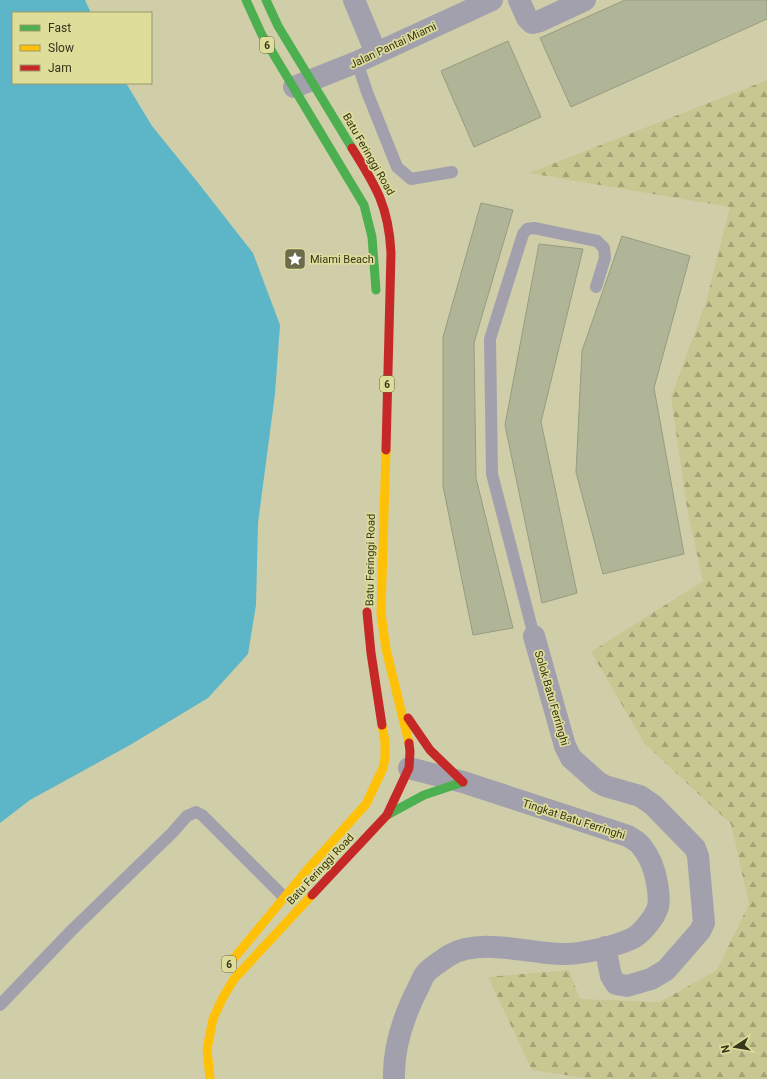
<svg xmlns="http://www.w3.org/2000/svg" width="767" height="1079" viewBox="0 0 767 1079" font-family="Roboto,sans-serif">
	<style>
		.forest { fill: url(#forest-firs) }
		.water { fill: #5db5c8 }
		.building { fill: #b0b598; stroke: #979c80 }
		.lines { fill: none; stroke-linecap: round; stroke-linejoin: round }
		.lane { stroke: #a2a0ac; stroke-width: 12 }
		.street { stroke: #a2a0ac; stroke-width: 22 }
		.fast { stroke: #4caf50; stroke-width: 9 }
		.slow { stroke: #ffc107; stroke-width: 9 }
		.jam { stroke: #c62828; stroke-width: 9 }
		.labels { text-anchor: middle; stroke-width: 3.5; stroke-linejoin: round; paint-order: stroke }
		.shield { fill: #dedd9a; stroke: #686840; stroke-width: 1 }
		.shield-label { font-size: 10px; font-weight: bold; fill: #36361a }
		.street-label { font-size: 11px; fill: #36361a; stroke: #dedd9a }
		.poi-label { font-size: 11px; fill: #36361a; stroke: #dedd9a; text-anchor: start }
	</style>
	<defs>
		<pattern id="forest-firs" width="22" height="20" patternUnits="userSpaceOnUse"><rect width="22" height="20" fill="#c8c792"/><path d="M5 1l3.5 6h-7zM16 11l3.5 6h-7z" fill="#a3a276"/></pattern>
	</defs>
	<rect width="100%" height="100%" fill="#cfcea9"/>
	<path class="forest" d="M767,80V1079H592L532,1070L488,977L569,970L580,999L660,1002L717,970L749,904L731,824L645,744L591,652L703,581L688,514L671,397L706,302L730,207L529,173Z"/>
	<path class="water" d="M0,0H85L91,13H13V83H126L152,126L199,184L253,253L280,325L275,394L258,523L256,605L248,654L208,698L130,745L30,800L0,823Z"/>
	<path class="building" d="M625,0H767V19L571,107L540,38Z
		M508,41L541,117L474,147L441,71Z
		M481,203L513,210L474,343L476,478L513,628L473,635L443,486V337Z
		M622,236L690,256L654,388L684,554L603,574L576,472L582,351Z
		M539,244L583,249L541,422L577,593L542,603L505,425Z"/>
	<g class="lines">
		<path class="lane" d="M357,62L367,92L397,167L411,179L452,172
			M534,636L492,474L490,339L523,234L527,229L534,228L597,241L604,248L605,258L596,287
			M0,1005L71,931L172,833L187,816L196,812L202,815L284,897"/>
		<path class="street" d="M354,0L376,53
			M519,0L527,18L532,23L540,21L585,0
			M294,87L357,62L492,0
			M534,636L565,746L571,758L598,782L605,786L640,796L653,805L695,848L698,856L704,923L700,931L666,970L651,979L627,986L616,984L611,976L605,947
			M394,1079C393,1047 404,1015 419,986C421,982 423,976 426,973C431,967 444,959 450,955C480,937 530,954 564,954C583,954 613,947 631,939C641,935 655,917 658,907C660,899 658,890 657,883C655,871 650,857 642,847C639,842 632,839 628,836L463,782L409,768"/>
		<path class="fast" d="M246,0L262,35L364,205L372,237L376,290
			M266,0L278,26L352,148
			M387,815L424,795L463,782"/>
		<path class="slow" d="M386,450L381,614L386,649L409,743
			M230,963L307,870L366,804L383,768L385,758V742L382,725
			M210,1079L207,1049L213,1019L222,999L234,979L312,895"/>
		<path class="jam" d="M352,148C376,186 389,207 391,253L386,450
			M367,612L371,653L382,725
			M408,718L430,750L463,782
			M312,895L387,815L409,768L410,752L409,743"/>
	</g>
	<defs>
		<g id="sight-square" transform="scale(1.15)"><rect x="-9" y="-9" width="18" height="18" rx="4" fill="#6c6b4c" stroke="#dedd9a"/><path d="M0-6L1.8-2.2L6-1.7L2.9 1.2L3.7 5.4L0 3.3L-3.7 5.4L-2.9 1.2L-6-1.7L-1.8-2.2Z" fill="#fff"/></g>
	</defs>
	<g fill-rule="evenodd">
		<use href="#sight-square" x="295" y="259"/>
	</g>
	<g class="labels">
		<g class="shield">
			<rect x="260" y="37" width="14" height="16" rx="3"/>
			<rect x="380" y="376" width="14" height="16" rx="3"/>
			<rect x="222" y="956" width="14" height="16" rx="3"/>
		</g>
		<g class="shield-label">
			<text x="267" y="49">6</text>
			<text x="387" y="388">6</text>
			<text x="229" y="968">6</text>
		</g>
		<g class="street-label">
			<text transform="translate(393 45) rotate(-25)" y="4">Jalan Pantai Miami</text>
			<text transform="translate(369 154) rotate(60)" y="4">Batu Feringgi Road</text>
			<text transform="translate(370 560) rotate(-89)" y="4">Batu Feringgi Road</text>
			<text transform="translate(552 698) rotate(74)" y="4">Solok Batu Ferringhi</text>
			<text transform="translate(574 819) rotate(18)" y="4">Tingkat Batu Ferringhi</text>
			<text transform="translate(320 869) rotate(-47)" y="4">Batu Feringgi Road</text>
		</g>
		<g class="poi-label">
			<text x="310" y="263">Miami Beach</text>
		</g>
	</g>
	<rect x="12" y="12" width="140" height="72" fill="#dedd9a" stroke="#9b9a67"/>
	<rect x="20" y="25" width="20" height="6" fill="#4caf50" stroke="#9b9a67"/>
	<text x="48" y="32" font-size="12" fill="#36361a">Fast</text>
	<rect x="20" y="45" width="20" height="6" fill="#ffc107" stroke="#9b9a67"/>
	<text x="48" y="52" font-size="12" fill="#36361a">Slow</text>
	<rect x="20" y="65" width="20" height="6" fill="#c62828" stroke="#9b9a67"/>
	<text x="48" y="72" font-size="12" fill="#36361a">Jam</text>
	<g transform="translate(735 1047) rotate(258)" stroke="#dedd9a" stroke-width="3" paint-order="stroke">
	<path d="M0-3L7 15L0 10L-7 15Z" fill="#36361a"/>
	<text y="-6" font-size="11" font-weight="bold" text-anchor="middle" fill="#36361a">N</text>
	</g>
</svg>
